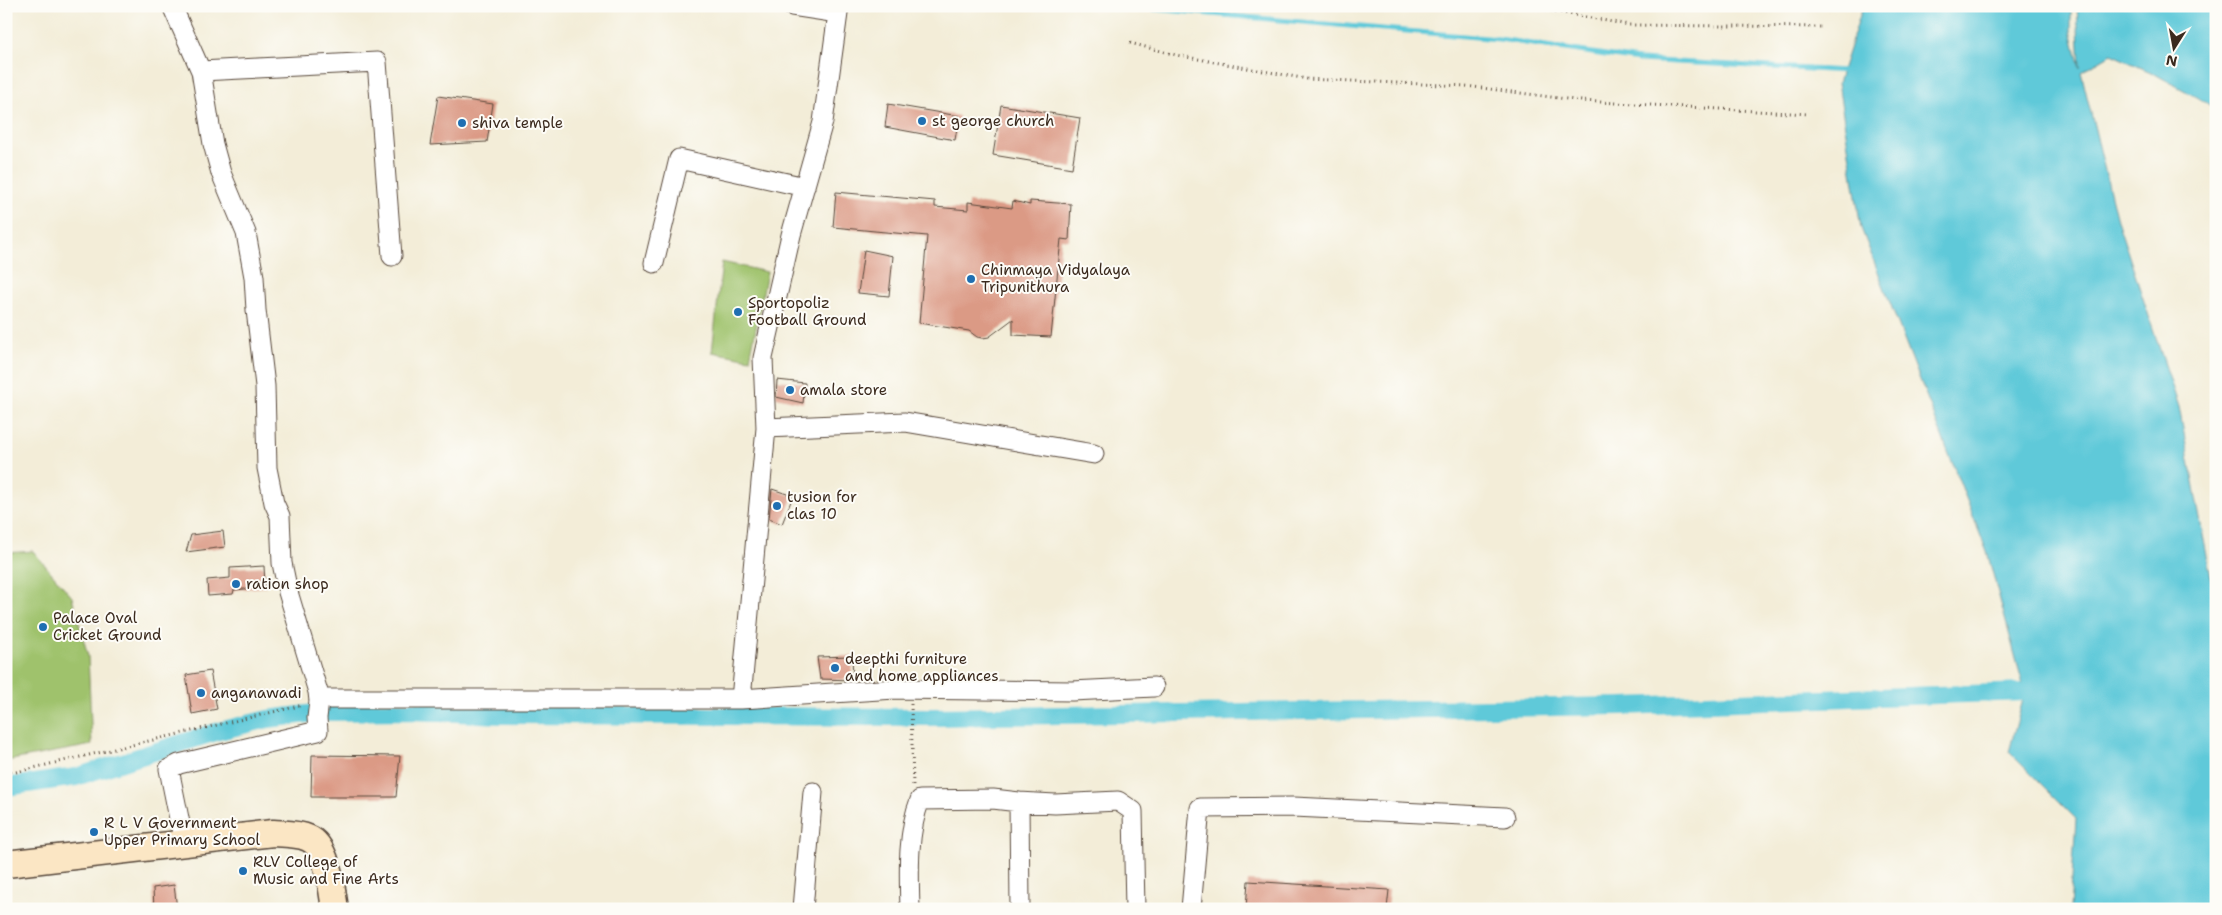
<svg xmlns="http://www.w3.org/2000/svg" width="2222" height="915" viewBox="0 0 2222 915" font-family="'Shantell Sans',sans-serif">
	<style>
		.green { fill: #9fc26c; stroke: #6d7645 }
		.water { fill: #5fc9d9; stroke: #4d7a7c }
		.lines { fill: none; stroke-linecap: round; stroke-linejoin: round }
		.stream { stroke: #5fc9d9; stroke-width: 5 }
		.canal { stroke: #5fc9d9; stroke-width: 18 }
		.building { fill: #db9a85 }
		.minor-casing { stroke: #57473a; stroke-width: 21 }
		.secondary-casing { stroke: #57473a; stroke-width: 29 }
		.path { stroke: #57473a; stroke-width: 3; stroke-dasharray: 1 4; stroke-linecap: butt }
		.minor { stroke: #fff; stroke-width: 19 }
		.secondary { stroke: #fbe6c4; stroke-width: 26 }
		.poi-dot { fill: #1f6fb2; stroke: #fdfcf7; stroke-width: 2 }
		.labels { text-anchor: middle; stroke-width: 4; stroke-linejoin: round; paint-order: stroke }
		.poi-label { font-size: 15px; fill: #3b2a1e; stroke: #fdfcf7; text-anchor: start }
	</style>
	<rect width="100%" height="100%" fill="#fdfcf7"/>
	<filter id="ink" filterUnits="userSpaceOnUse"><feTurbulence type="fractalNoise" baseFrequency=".02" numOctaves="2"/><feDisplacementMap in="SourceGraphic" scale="10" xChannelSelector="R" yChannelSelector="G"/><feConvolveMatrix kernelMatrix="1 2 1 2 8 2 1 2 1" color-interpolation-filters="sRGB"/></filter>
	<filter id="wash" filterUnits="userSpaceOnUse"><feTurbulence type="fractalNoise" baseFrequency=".0096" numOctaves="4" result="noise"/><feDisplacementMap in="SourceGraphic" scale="20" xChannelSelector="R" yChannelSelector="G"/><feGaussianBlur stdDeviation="1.12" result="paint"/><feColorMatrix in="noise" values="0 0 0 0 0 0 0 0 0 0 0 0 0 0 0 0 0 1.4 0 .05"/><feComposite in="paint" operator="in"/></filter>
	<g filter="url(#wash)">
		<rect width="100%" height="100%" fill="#f3edd8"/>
		<path class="green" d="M722,262L767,272L750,359L712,352Z
			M33,551L72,597L88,656L92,745L6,761V553Z"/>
		<path class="water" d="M1863,6H2071V31L2080,68L2077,6H2216V108L2153,73L2111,54L2081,72L2117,220L2179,407L2216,604V909H2070L2076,819L2009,752L2025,692L1987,552L1861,228L1838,83Z"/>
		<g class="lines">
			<path class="stream" d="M1142,8L1499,39L1639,60L1847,71"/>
			<path class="canal" d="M6,787L76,777L219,731L268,719L323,712L411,711L502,715L932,717L1622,706L2025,692"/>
		</g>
		<g id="blocks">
			<path class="building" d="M438,96L493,104L487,142L430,145Z
				M888,104L959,116L955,140L885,127Z
				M1001,105L1080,118L1072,168L993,155Z
				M836,192L935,201V207L968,210V202L1012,208L1013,201L1030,205V201L1071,204L1069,240L1061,239L1051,337L1013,335V319L989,337L983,338L977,337L969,331L919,323L927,236L833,227Z
				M864,250L893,256L889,296L858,293Z
				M777,380L805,383L803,403L776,397Z
				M772,489L793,496L782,524L769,519Z
				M223,531L225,547L186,552L191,535Z
				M264,566L265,587L234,590L233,594L208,596L207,580L230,578V568Z
				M852,656L853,680L820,679L817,657Z
				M210,671L217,709L192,714L186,675Z
				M312,755L400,756L396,797H311Z
				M1248,881L1389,890L1387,909H1246Z
				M174,885L177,909H154L153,888Z"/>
		</g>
	</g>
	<g filter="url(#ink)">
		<use href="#blocks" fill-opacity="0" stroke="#57473a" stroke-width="1"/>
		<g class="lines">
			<g class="minor-casing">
				<path id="minor" d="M172,6L201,71L213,144L221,173L246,233L254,277L256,310L265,386L267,468L274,503L280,516L282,563L288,592L318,692L319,701
					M792,6L838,13
					M201,71L377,62L392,256
					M654,263L679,159L805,187
					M766,428L905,422L1094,454
					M741,699L895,689L1072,691L1154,687
					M1019,802L1055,804L1118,801L1133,811L1135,909
					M184,843L169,769L179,764L318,731L317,718L319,701L326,699H741L766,428L763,358L791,235L823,122L839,6
					M803,909L813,792
					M910,909C909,874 907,833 920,800L993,799L1019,802L1020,909
					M1191,909L1200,808L1294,807L1505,817"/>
			</g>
			<g class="secondary-casing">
				<path id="secondary" d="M6,864L273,833C284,834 297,833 308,838C328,846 332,890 335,909"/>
			</g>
			<path class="path" d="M1526,6L1629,25L1821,27
				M1130,43L1176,55L1307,79L1466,86L1582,101L1808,114
				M911,704L913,786
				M6,772H16L303,705"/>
			<use href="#minor" class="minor"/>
			<use href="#secondary" class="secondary"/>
		</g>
	</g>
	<g class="poi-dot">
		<circle cx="922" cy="121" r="5"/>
		<circle cx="462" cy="123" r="5"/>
		<circle cx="971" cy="279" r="5"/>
		<circle cx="738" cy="312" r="5"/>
		<circle cx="790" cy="390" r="5"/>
		<circle cx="777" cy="506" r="5"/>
		<circle cx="236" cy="584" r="5"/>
		<circle cx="43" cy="627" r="5"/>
		<circle cx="835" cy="668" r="5"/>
		<circle cx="201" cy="693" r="5"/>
		<circle cx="94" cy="832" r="5"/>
		<circle cx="243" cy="871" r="5"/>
	</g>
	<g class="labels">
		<g class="poi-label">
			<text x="932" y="126">st george church</text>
			<text x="472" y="128">shiva temple</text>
			<text x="981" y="275">Chinmaya Vidyalaya<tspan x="981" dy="17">Tripunithura</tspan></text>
			<text x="748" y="308">Sportopoliz<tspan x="748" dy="17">Football Ground</tspan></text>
			<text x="800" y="395">amala store</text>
			<text x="787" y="502">tusion for<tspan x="787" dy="17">clas 10</tspan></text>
			<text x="246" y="589">ration shop</text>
			<text x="53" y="623">Palace Oval<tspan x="53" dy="17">Cricket Ground</tspan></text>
			<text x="845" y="664">deepthi furniture<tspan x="845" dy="17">and home appliances</tspan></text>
			<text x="211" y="698">anganawadi</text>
			<text x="104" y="828">R L V Government<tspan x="104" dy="17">Upper Primary School</tspan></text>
			<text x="253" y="867">RLV College of<tspan x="253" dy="17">Music and Fine Arts</tspan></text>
		</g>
	</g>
	<rect width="2222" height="915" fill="none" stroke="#fdfcf7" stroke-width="25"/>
	<g transform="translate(2174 48) rotate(191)" stroke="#fdfcf7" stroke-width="4" paint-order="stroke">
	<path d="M0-4L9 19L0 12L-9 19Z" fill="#3b2a1e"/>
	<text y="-8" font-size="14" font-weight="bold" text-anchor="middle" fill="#3b2a1e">N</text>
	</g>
</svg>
